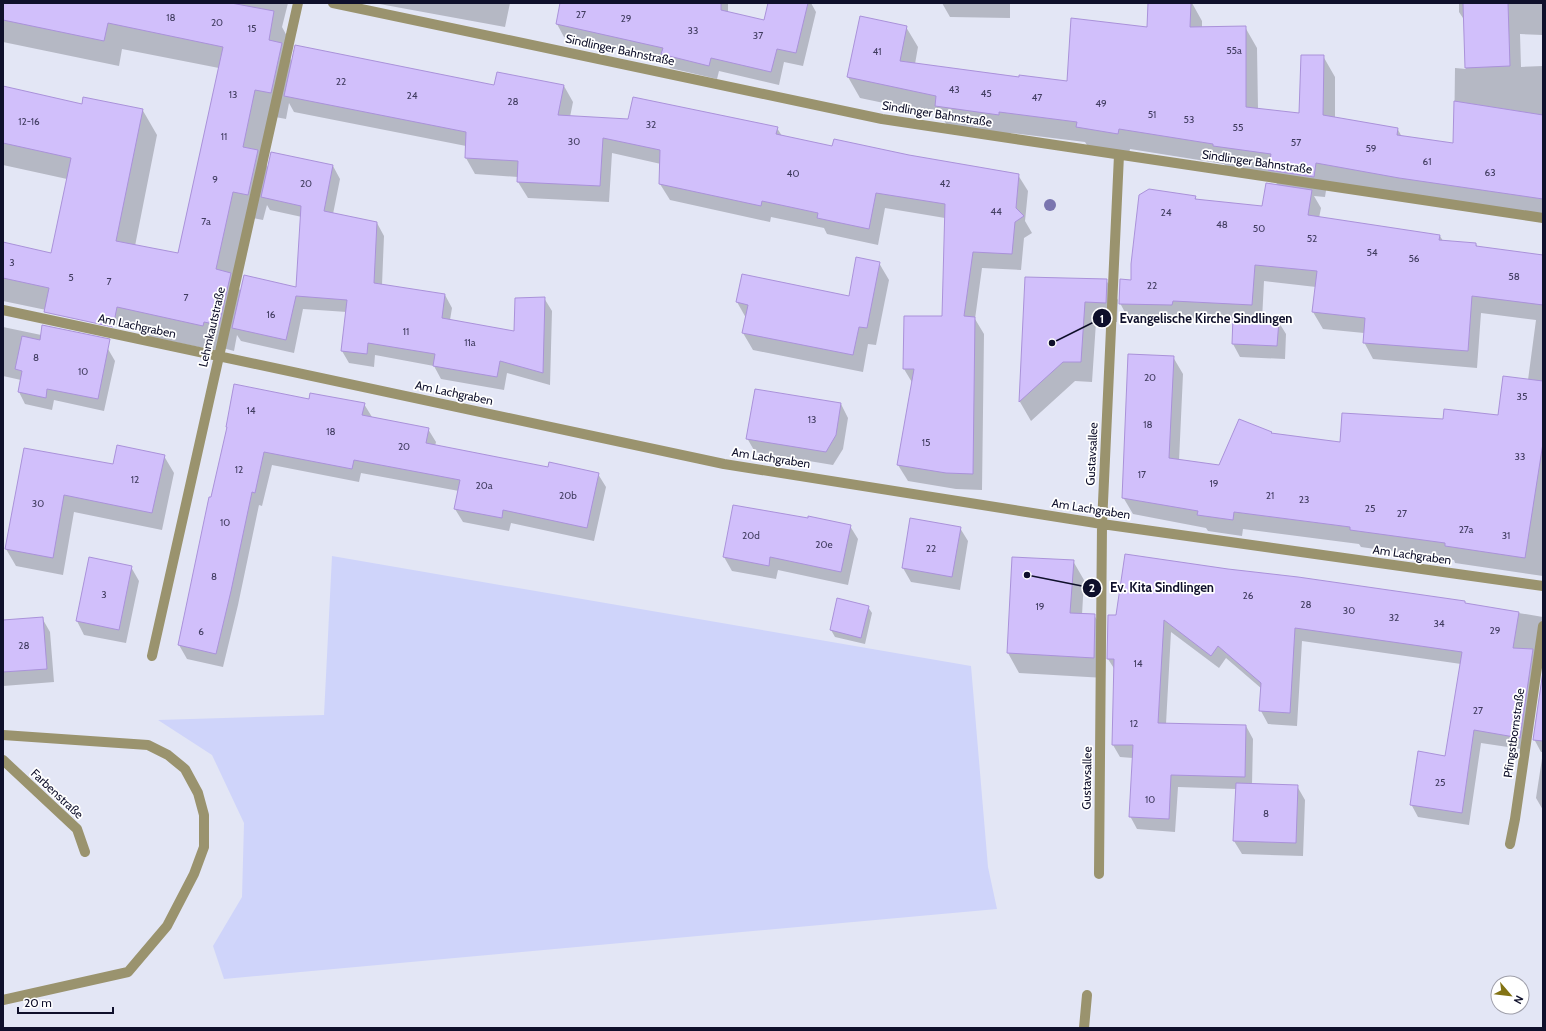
<svg xmlns="http://www.w3.org/2000/svg" width="1546" height="1031" viewBox="0 0 1546 1031" font-family="Cabin,sans-serif">
	<style>
		.green { fill: #cfd4fa }
		.shadow { fill: #0003; fill-rule: evenodd }
		.building { fill: #d1bffb; stroke: #aa92da }
		.lines { fill: none; stroke-linecap: round; stroke-linejoin: round }
		.minor { stroke: #9a936e; stroke-width: 10 }
		.tree { fill: #7a75af }
		.labels { text-anchor: middle; stroke-width: 3.5; stroke-linejoin: round; paint-order: stroke }
		.number-label { font-size: 10px; fill: #403c5f }
		.street-label { font-size: 12px; fill: #0f102b; stroke: #fff }
		.leader { fill: none; stroke: #0f102b; stroke-width: 1.5 }
		.callout-dot { fill: #0f102b; stroke: #fff; stroke-width: 1.5 }
		.mark-label { font-size: 12px; text-anchor: middle; font-weight: bold; fill: #fff }
		.callout-label { font-size: 13px; text-anchor: middle; font-weight: bold; fill: #0f102b; stroke: #fff; stroke-width: 3.5; stroke-linejoin: round; paint-order: stroke }
	</style>
	<rect width="100%" height="100%" fill="#e3e6f5"/>
	<path class="green" d="M332,556L971,666L988,867L997,909L224,979L213,946L242,897L244,823L212,755L158,720L324,715Z"/>
	<path class="shadow" d="M3,3H288L282,27L288,38L286,51L292,62L495,86H564L573,102L570,117L777,128L782,136L833,147L909,156L1018,175L1028,191L1025,221L1032,233L1024,238L1021,270L982,268L975,319L984,334L982,490L956,489L908,481L898,465L913,384L904,369L943,317L945,218L885,208L878,245L827,234L824,228L771,217L770,222L670,200L660,184L661,164L612,153L609,202L528,198L518,182V177L475,174L466,158V146L294,112L289,103L286,119L270,116L261,157L269,169L333,166L340,179L333,214L377,223L384,236L382,285L445,295L452,308L450,320L515,332L544,298L552,311L550,385L507,373L504,390L441,379L434,366L375,355L374,367L349,363L342,351L347,312L303,309L294,353L241,341L237,335L234,351L219,347L218,351L150,337L147,331L3,301V243L52,254L67,179L3,165V87L83,105L142,109L157,135L135,246L178,254L219,68L122,49L119,66L3,42ZM267,205L270,210L302,217L297,288L241,292L234,280L248,217L263,220Z
		M374,3H510L505,27Z
		M561,3H728V13L765,21L769,3H811L816,12L803,66L784,62L779,85L719,71L717,79L670,68L665,59L564,37L557,24Z
		M942,3H1010V18L950,17Z
		M1149,3H1192L1202,21V27H1245L1257,48L1258,109L1300,114L1323,56L1335,77V118L1397,128L1402,137L1454,144L1455,68L1466,69L1465,21L1459,12V3H1543V35L1520,34L1521,67L1543,66V218L1327,184L1325,197L1314,196L1321,208L1319,218L1440,236L1443,241L1476,244L1478,248L1543,256V576L1455,563L1454,560L1361,547L1359,544L1243,529L1242,536L1208,531L1206,528L1133,514L1123,497L1173,357L1183,374L1179,461L1220,466L1271,433L1272,434L1341,443L1444,420L1499,416L1528,380L1536,320L1481,313L1477,368L1373,359L1364,342V333L1323,329L1313,312L1316,287L1264,281L1262,320L1278,321L1286,334L1285,359L1240,357L1233,344L1234,320L1182,318V322L1129,320L1120,303L1132,281L1195,197L1197,200L1263,207L1278,186L1271,173L1226,167L1224,164L1130,149L1129,154L1089,148L1085,142L1011,133L1010,136L948,127L941,115L860,98L848,77L906,27L918,47L915,64L1020,78L1068,82L1148,28Z
		M879,263L889,280L876,345L868,344L863,372L753,350L743,333L746,318L737,302L850,297Z
		M1026,278L1106,280L1118,300L1117,322H1096L1092,382L1075,381L1031,421L1020,402Z
		M3,327L108,349L115,361L104,411L54,400L52,410L25,404L19,392L21,380L3,376Z
		M309,400L364,404L372,417L428,429L436,442L435,446L549,468L598,474L606,487L594,541L511,523L509,531L463,522L455,509L459,491L361,473L359,482L272,465L262,506L259,505L238,605L223,667L187,659L179,645L228,428L227,427Z
		M841,404L848,418L843,449L833,465L755,452L747,438Z
		M24,449L114,466L164,456L174,473L162,530L74,512L63,575L16,566L6,549Z
		M911,520L960,528L968,541L960,590L911,582L903,568Z
		M850,526L858,539L848,585L778,570L776,579L732,571L724,557Z
		M89,558L131,567L139,581L126,643L84,635L77,621Z
		M1073,561L1084,580L1082,615H1094L1106,635L1105,678L1019,673L1008,653Z
		M838,600L868,607L872,613L865,644L835,637L831,630Z
		M1465,602V604L1543,617V641L1527,750L1481,743L1469,825L1418,817L1411,804L1446,757L1461,664L1302,641L1297,726L1268,724L1261,711L1262,689L1226,658L1219,668L1171,632L1166,724L1246,726L1253,739L1252,785L1297,786L1305,800L1303,856L1242,854L1234,841L1236,789L1178,787L1175,832L1137,829L1130,816L1133,758L1120,757L1113,745L1115,670L1108,659L1109,616Z
		M42,618L50,632L54,682L3,686V621Z
		M1543,678V752H1541L1534,739Z
		M1543,752V810L1536,798Z"/>
	<path class="building" d="M3,3H231L274,11L269,40L282,43L271,93L255,90L243,147L258,150L248,195L233,192L216,269L231,273L219,325L204,322L203,326L117,307L113,327L44,312L49,288L3,278V242L51,253L71,158L3,143V86L82,104L83,97L143,109L116,241L178,253L223,47L108,23L104,41L3,20Z
		M560,3H721V10L764,20L768,3H808L796,53L777,49L771,72L711,58L709,66L661,54L663,48L556,24Z
		M1148,3H1191L1190,27L1246,26V107L1299,113L1301,55H1324L1323,115L1398,128L1397,135L1453,143L1454,101L1543,115V199L1399,178L1316,163L1314,177L1268,170L1271,154L1213,146V144L1119,129L1118,134L1076,127L1077,122L999,112V115L935,106L936,96L847,77L860,16L907,26L900,61L1019,77V75L1067,81L1071,18L1147,27Z
		M1463,3H1508L1510,66L1465,68Z
		M295,45L494,85L497,72L564,85L558,115L628,119L633,97L778,127L776,134L832,146L834,139L909,155L1019,174L1016,208L1024,216L1015,222L1012,254L973,252L964,316L975,317L973,474L946,473L897,465L914,369H903L904,316H942L945,204L876,193L869,229L817,218L818,213L762,201L761,206L659,184L660,150L603,138L600,186L517,182L518,161L465,158L466,132L284,96Z
		M271,152L333,165L324,211L377,222L374,283L445,294L442,318L514,331L515,298L545,297L543,373L500,361L497,377L433,366L435,354L368,343L367,354L341,351L347,300L296,296L286,340L232,328L244,275L296,287L301,206L261,197Z
		M1266,183L1312,190L1308,215L1440,235L1439,240L1476,243V246L1543,255V305L1472,296L1468,351L1363,343L1365,318L1312,312L1317,271L1255,265L1252,305L1173,301L1172,305L1119,304L1120,279L1131,280V264L1139,195L1149,189L1196,196L1195,199L1262,206Z
		M856,257L880,262L867,328L859,327L853,355L742,333L748,305L736,302L742,274L849,296Z
		M1025,277L1107,279L1106,303L1085,302L1081,362H1063L1019,402Z
		M1233,317L1279,320L1277,346L1232,344Z
		M42,325L110,339L98,399L47,389L46,398L18,392L22,371L15,369L22,336L40,340Z
		M1128,354L1174,356L1169,458L1219,465L1239,419L1272,432L1271,433L1340,442L1342,413L1443,419L1444,409L1498,415L1503,376L1543,381V443L1525,558L1445,546V543L1350,530V527L1234,512L1233,520L1197,515L1198,511L1122,498Z
		M234,384L309,399L310,393L365,403L362,415L429,428L426,443L548,467L549,462L599,473L587,528L503,510L502,518L454,509L460,480L354,460L352,469L264,452L255,493L252,492L231,591L216,654L178,645L209,497H211L227,427H226Z
		M755,389L841,403L836,435L826,452L746,439Z
		M117,445L165,455L152,513L64,495L53,558L5,549L24,448L113,464Z
		M733,505L808,518V516L851,525L841,572L770,557L769,566L723,557Z
		M910,518L961,527L952,577L902,568Z
		M1125,554L1228,569L1298,577L1465,601V603L1519,612L1513,648L1533,649L1520,738L1474,730L1462,813L1410,805L1418,751L1445,756L1462,652L1295,628L1290,713L1259,711L1261,683L1218,646L1211,656L1164,620L1158,723L1246,725L1245,777L1171,775L1169,819L1129,817L1133,745H1112L1114,659H1107L1108,615H1116Z
		M89,557L132,566L119,630L76,621Z
		M1012,557L1074,560L1070,613L1095,614L1094,658L1007,653Z
		M837,598L869,606L861,638L830,630Z
		M43,617L47,669L3,672V620Z
		M1543,671V741L1533,740Z
		M1236,783L1298,785L1296,843L1233,841Z"/>
	<g class="lines">
		<path class="minor" d="M333,3L882,119L1543,218
			M3,310L724,464L1102,524L1543,586
			M152,656L298,3
			M3,735L148,745L168,755L185,769L198,793L204,815V847L194,874L167,926L128,972L3,1000
			M3,760L77,829L85,852
			M1510,844L1515,819L1543,626
			M1099,874L1102,524L1119,155
			M1084,1028L1087,995"/>
	</g>
	<circle class="tree" cx="1050" cy="205" r="6"/>
	<g class="labels">
		<g class="number-label">
			<text x="581" y="18">27</text>
			<text x="171" y="21">18</text>
			<text x="626" y="22">29</text>
			<text x="217" y="26">20</text>
			<text x="252" y="32">15</text>
			<text x="693" y="34">33</text>
			<text x="758" y="39">37</text>
			<text x="1234" y="54">55a</text>
			<text x="877" y="55">41</text>
			<text x="341" y="85">22</text>
			<text x="954" y="93">43</text>
			<text x="986" y="97">45</text>
			<text x="233" y="98">13</text>
			<text x="412" y="99">24</text>
			<text x="1037" y="101">47</text>
			<text x="513" y="105">28</text>
			<text x="1101" y="107">49</text>
			<text x="1152" y="118">51</text>
			<text x="1189" y="123">53</text>
			<text x="29" y="125">12-16</text>
			<text x="651" y="128">32</text>
			<text x="1238" y="131">55</text>
			<text x="224" y="140">11</text>
			<text x="574" y="145">30</text>
			<text x="1296" y="146">57</text>
			<text x="1371" y="152">59</text>
			<text x="1427" y="165">61</text>
			<text x="1490" y="176">63</text>
			<text x="793" y="177">40</text>
			<text x="215" y="183">9</text>
			<text x="306" y="187">20</text>
			<text x="945" y="187">42</text>
			<text x="996" y="215">44</text>
			<text x="1166" y="216">24</text>
			<text x="206" y="225">7a</text>
			<text x="1222" y="228">48</text>
			<text x="1259" y="232">50</text>
			<text x="1312" y="242">52</text>
			<text x="1372" y="256">54</text>
			<text x="1414" y="262">56</text>
			<text x="12" y="266">3</text>
			<text x="1514" y="280">58</text>
			<text x="71" y="281">5</text>
			<text x="109" y="285">7</text>
			<text x="1152" y="289">22</text>
			<text x="186" y="301">7</text>
			<text x="271" y="318">16</text>
			<text x="406" y="335">11</text>
			<text x="470" y="346">11a</text>
			<text x="36" y="361">8</text>
			<text x="83" y="375">10</text>
			<text x="1150" y="381">20</text>
			<text x="1522" y="400">35</text>
			<text x="251" y="414">14</text>
			<text x="812" y="423">13</text>
			<text x="1148" y="428">18</text>
			<text x="331" y="435">18</text>
			<text x="926" y="446">15</text>
			<text x="404" y="450">20</text>
			<text x="1520" y="460">33</text>
			<text x="239" y="473">12</text>
			<text x="1142" y="478">17</text>
			<text x="135" y="483">12</text>
			<text x="1214" y="487">19</text>
			<text x="484" y="489">20a</text>
			<text x="568" y="499">20b</text>
			<text x="1270" y="499">21</text>
			<text x="1304" y="503">23</text>
			<text x="38" y="507">30</text>
			<text x="1370" y="512">25</text>
			<text x="1402" y="517">27</text>
			<text x="225" y="526">10</text>
			<text x="1466" y="533">27a</text>
			<text x="751" y="539">20d</text>
			<text x="1506" y="539">31</text>
			<text x="824" y="548">20e</text>
			<text x="931" y="552">22</text>
			<text x="214" y="580">8</text>
			<text x="104" y="598">3</text>
			<text x="1248" y="599">26</text>
			<text x="1306" y="608">28</text>
			<text x="1040" y="610">19</text>
			<text x="1349" y="614">30</text>
			<text x="1394" y="621">32</text>
			<text x="1439" y="627">34</text>
			<text x="1495" y="634">29</text>
			<text x="201" y="635">6</text>
			<text x="24" y="649">28</text>
			<text x="1138" y="667">14</text>
			<text x="1478" y="714">27</text>
			<text x="1134" y="727">12</text>
			<text x="1440" y="786">25</text>
			<text x="1150" y="803">10</text>
			<text x="1266" y="817">8</text>
		</g>
		<g class="street-label">
			<text transform="translate(620 50) rotate(12)" y="4">Sindlinger Bahnstraße</text>
			<text transform="translate(937 114) rotate(9)" y="4">Sindlinger Bahnstraße</text>
			<text transform="translate(1257 162) rotate(8)" y="4">Sindlinger Bahnstraße</text>
			<text transform="translate(137 326) rotate(12)" y="4">Am Lachgraben</text>
			<text transform="translate(212 327) rotate(-77)" y="4">Lehmkautstraße</text>
			<text transform="translate(454 393) rotate(12)" y="4">Am Lachgraben</text>
			<text transform="translate(1092 454) rotate(-87)" y="4">Gustavsallee</text>
			<text transform="translate(771 458) rotate(9)" y="4">Am Lachgraben</text>
			<text transform="translate(1091 509) rotate(9)" y="4">Am Lachgraben</text>
			<text transform="translate(1412 555) rotate(8)" y="4">Am Lachgraben</text>
			<text transform="translate(1514 733) rotate(-82)" y="4">Pfingstbornstraße</text>
			<text transform="translate(1087 778) rotate(-89)" y="4">Gustavsallee</text>
			<text transform="translate(57 794) rotate(43)" y="4">Farbenstraße</text>
		</g>
	</g>
	<path class="leader" d="M1052 343L1102 318M1027 575L1092 588"/>
	<g class="callout-dot">
		<circle cx="1052" cy="343" r="4"/>
		<circle cx="1027" cy="575" r="4"/>
		<circle cx="1102" cy="318" r="10"/>
		<circle cx="1092" cy="588" r="10"/>
	</g>
	<g class="mark-label">
		<text x="1102" y="323">1</text>
		<text x="1092" y="592">2</text>
	</g>
	<g class="callout-label">
		<text x="1206" y="323">Evangelische Kirche Sindlingen</text>
		<text x="1162" y="592">Ev. Kita Sindlingen</text>
	</g>
	<rect width="1546" height="1031" fill="none" stroke="#0f102b" stroke-width="8"/>
	<g transform="translate(1510 995) rotate(118)"><circle r="19" fill="#ffffff" stroke="#9f9faa"/>
	<path d="M0-3L7 15L0 10L-7 15Z" fill="#837314"/>
	<text y="-6" font-size="11" font-weight="bold" text-anchor="middle" fill="#0f102b">N</text>
	</g>
	<path d="M18 1007v6h95v-6" fill="none" stroke="#0f102b" stroke-width="2"/>
	<text x="24" y="1007" font-size="12" fill="#0f102b" stroke="#ffffff" stroke-width="3" paint-order="stroke">20 m</text>
</svg>
